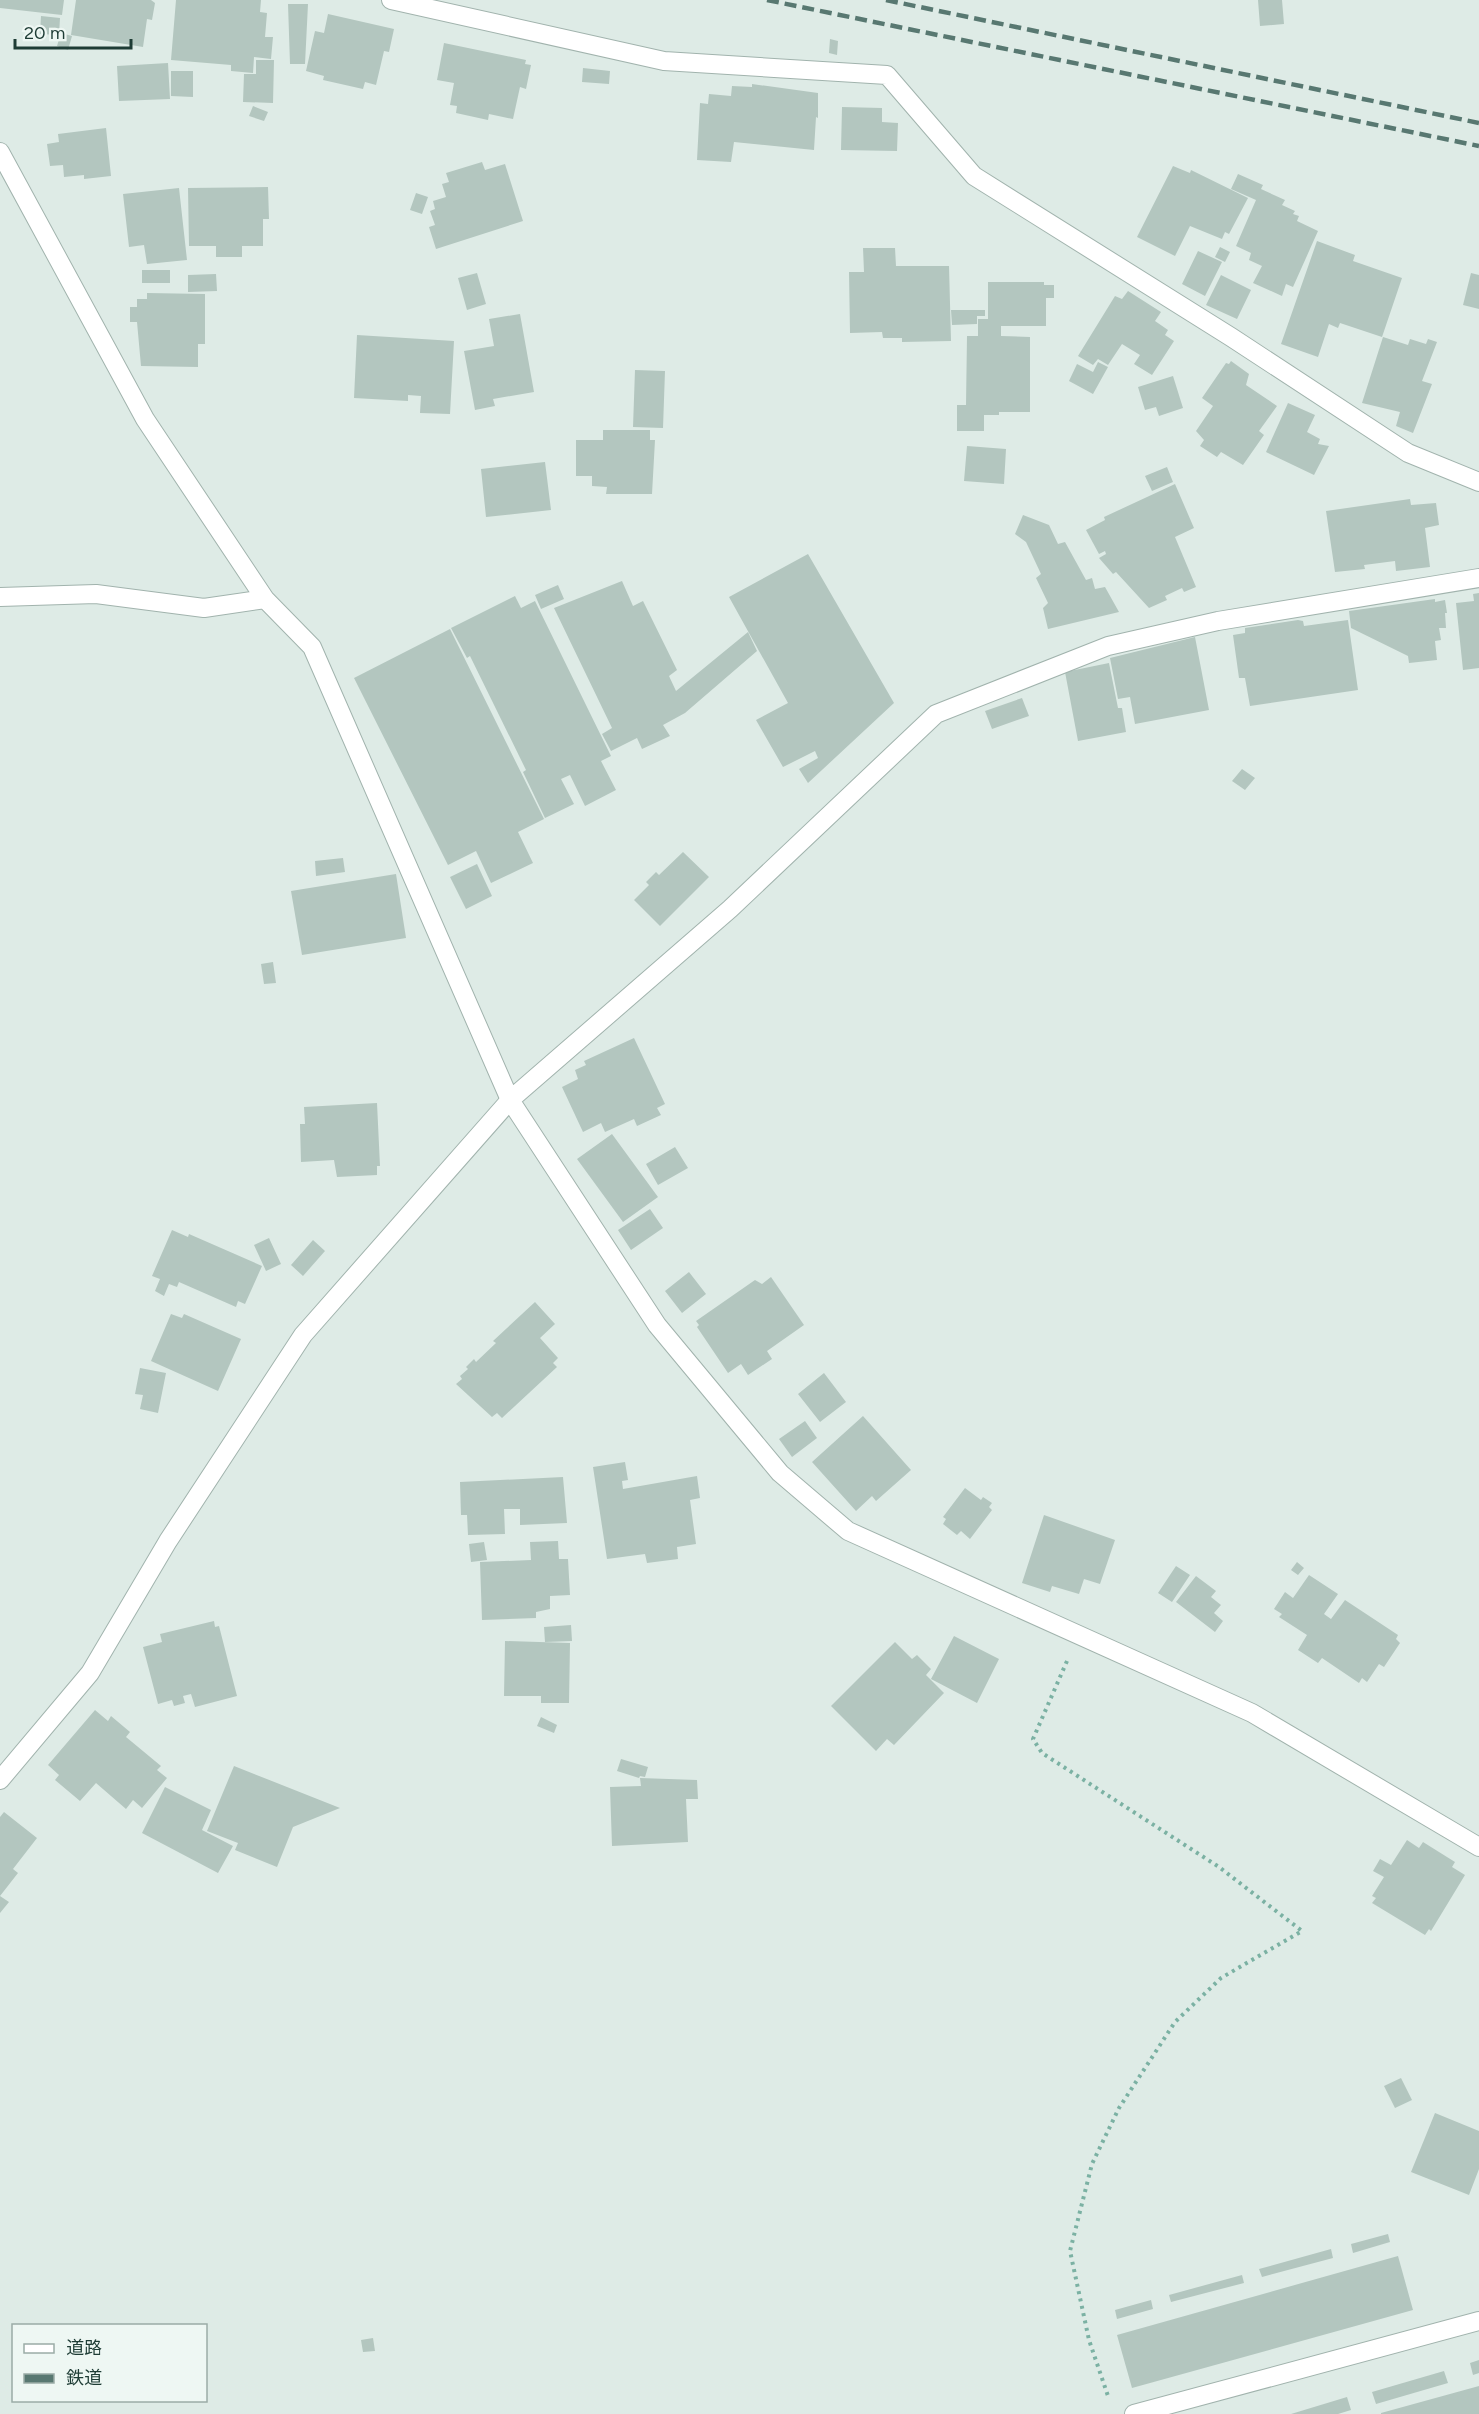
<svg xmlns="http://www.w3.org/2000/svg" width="1479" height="2414" viewBox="0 0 1479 2414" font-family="Figtree,'Noto Sans JP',sans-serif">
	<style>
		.building { fill: #b3c6bf }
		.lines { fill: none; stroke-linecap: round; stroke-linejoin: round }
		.minor-casing { stroke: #a1b3ad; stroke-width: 20 }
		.tertiary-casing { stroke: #a1b3ad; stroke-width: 20 }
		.path { stroke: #7bb1a3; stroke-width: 4; stroke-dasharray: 3 4.5; stroke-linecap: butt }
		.minor { stroke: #fff; stroke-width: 18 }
		.tertiary { stroke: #fff; stroke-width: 18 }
		.rail { stroke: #587871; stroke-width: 4.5; stroke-dasharray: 12 6; stroke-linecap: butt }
	</style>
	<rect width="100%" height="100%" fill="#deebe6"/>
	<path class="building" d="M0,0H64L62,15L0,8Z
		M76,0H151L155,3L152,20L147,19L143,47L71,35Z
		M176,0H261L260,12L267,13L265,37H273L271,59L254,57L253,73L231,71V65L171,60Z
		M1258,0H1282L1284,24L1260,26Z
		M288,4H308L305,64H290Z
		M328,14L394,29L389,52L384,51L376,85L365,82L363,89L323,80L324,76L306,71L315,31L324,33Z
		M41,16L60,18L59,35L40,34Z
		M61,33L72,36L68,50L57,46Z
		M830,39L838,41L837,55L829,53Z
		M444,43L526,60L525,64L531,65L526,89L520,87L513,119L489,114L488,120L456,113L457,106L450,105L454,83L437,80Z
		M256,60H274L273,103L243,102L244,74H256Z
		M168,63L170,99L119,101L117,66Z
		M583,68L610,71L609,84L582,82Z
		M171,71H193V97L171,96Z
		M752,84L818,93V118L816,117L814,150L734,142L731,162L697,160L700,103L708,104L709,94L731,96L732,86L752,87Z
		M253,106L268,112L264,121L249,116Z
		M842,107L882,108V122L898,123L897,151L841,150Z
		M106,128L111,176L84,179V175L64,177L63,165L50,166L47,144L59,142L58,134Z
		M482,162L485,170L505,164L523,221L436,249L429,227L435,225L430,211L435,209L433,201L446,197L442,184L449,182L446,173Z
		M1173,166L1190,173L1191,170L1248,198L1229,234L1225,232L1222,239L1190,226L1175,256L1137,237Z
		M1238,174L1263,185L1261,189L1285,200L1282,205L1295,211L1293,214L1299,216L1297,221L1318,231L1293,287L1286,284L1282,296L1253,283L1262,266L1249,260L1251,253L1236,246L1256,200L1231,189Z
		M268,187L269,219H263V246H242V257H216V246H189L188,188Z
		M179,188L187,260L147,264L144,245L129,247L123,194Z
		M416,193L428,197L422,214L410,210Z
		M1317,241L1355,255L1353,261L1402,278L1382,337L1340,323L1338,328L1329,324L1318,357L1281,344Z
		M1220,247L1230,252L1225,262L1215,257Z
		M863,248H895L896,266H949L951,341L902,342V338H883L882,332L850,333L849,272H864Z
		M1198,251L1222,262L1205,296L1182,284Z
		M142,270H170V283H142Z
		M477,273L486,304L467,310L458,278Z
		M1471,273L1479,275V309L1463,305Z
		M216,274L217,291L188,292V275Z
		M1221,275L1251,290L1237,319L1206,305Z
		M988,282H1044V285H1054V298H1046V326H1001V336L1030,337V412H999V415H984V431H957V405H966L967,336H978V319H988Z
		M1128,291L1161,312L1155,321L1168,330L1165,335L1174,341L1152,375L1134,364L1140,355L1122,344L1108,365L1098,359L1093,365L1078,356L1115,296L1122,299Z
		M147,293L205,294V344H198V367L141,366L137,322H130V307H137V299H147Z
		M951,310H985V316H977V324L952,325Z
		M520,314L534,392L493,399L495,406L475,410L464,351L494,346L489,319Z
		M357,335L454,341L450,414L420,413L421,396L408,395V401L354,398Z
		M1383,337L1408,345L1410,339L1426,344L1428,339L1437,342L1422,381L1432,384L1413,433L1396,426L1400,412L1362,403Z
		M1231,361L1249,374L1246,385L1277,406L1259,431L1264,435L1243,465L1221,452L1217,457L1200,446L1204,440L1196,431L1213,406L1202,398L1226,363L1229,364Z
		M1098,362L1108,367L1093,394L1069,381L1077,364L1093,372Z
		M635,370L665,371L663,428L633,427Z
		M1173,376L1183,408L1159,416L1156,407L1145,410L1138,387Z
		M1288,403L1315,415L1307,432L1320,439L1318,444L1329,446L1314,475L1266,452Z
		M603,430H650V440H655L652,494H606L607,487L592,486V476H576V440H603Z
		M967,446L1006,449L1004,484L964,481Z
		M545,462L551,510L486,517L481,469Z
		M1167,467L1173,482L1152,491L1145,476Z
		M1175,484L1194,528L1175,537L1196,587L1184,592L1182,588L1165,596L1167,600L1149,608L1116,572L1113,574L1099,558L1106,554L1105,551L1099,554L1086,530L1105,520L1104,517Z
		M1410,499L1411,505L1436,503L1439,525L1425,528L1430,567L1396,571L1395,561L1364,565L1365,569L1335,572L1326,511Z
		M1023,515L1049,525L1058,544L1065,542L1086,580L1092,578L1095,589L1105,587L1119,612L1048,629L1043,608L1048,603L1036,578L1041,574L1026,542L1015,534Z
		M808,554L894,703L808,783L799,769L818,758L815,751L783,767L756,720L788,703L729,597Z
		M622,581L633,606L643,601L677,670L669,676L676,691L748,632L757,651L685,713L663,725L670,736L642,749L637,738L611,751L602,734L612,728L554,608Z
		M558,585L564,599L541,609L535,595Z
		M1479,593V668L1463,670L1456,603L1474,601L1473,594Z
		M515,596L521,608L535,601L611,756L601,761L616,790L585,806L570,775L561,779L574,804L545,818L523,772L526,770L470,656L467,658L451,628Z
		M1435,599V602L1445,600L1447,613H1445L1446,628H1439L1441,640L1435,641L1437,660L1409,663L1408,656L1351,628L1349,611Z
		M1298,620L1303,621L1304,626L1348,620L1358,690L1250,706L1245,678H1239L1233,635L1245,633V628Z
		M450,629L544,819L518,832L533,863L491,883L476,851L448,865L354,678Z
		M1195,637L1209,710L1135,724L1130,697L1118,699L1110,658Z
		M1109,663L1118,708H1122L1126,732L1078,741L1065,672Z
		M1022,698L1029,716L992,729L985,711Z
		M1242,769L1255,778L1245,790L1232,781Z
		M683,852L709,877L660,926L634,900L649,885L646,882L656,872L659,875Z
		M343,858L345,872L316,876L315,861Z
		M477,864L492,896L466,909L450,877Z
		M396,874L406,938L302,955L291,891Z
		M273,962L276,983L264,984L261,964Z
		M634,1038L665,1104L657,1108L661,1115L637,1126L634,1119L605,1132L601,1123L583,1132L562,1087L578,1079L575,1070L586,1065L584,1061Z
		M377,1103L380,1166H377V1175L337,1177L334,1160L301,1162L300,1124H305L304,1107Z
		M612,1134L658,1197L623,1222L577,1159Z
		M675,1147L688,1168L658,1185L646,1164Z
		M650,1209L663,1228L631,1250L618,1230Z
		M172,1230L188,1237L189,1234L262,1266L245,1304L238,1301L236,1307L179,1282L177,1287L169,1284L164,1296L155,1291L160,1279L152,1276Z
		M269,1238L281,1264L266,1271L254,1245Z
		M313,1240L325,1251L303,1276L291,1265Z
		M689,1272L706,1294L682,1313L665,1291Z
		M771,1277L804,1325L767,1351L772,1359L748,1375L741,1364L728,1373L697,1327L699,1325L696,1321L755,1280L762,1284Z
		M535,1302L555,1324L540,1338L558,1358L553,1363L557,1367L502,1418L497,1413L492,1417L456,1384L462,1379L460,1376L468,1369L466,1367L474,1359L476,1362L496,1343L493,1341Z
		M171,1314L182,1318L184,1314L241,1339L218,1391L151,1361Z
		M140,1368L166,1373L158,1413L140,1409L143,1395L135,1394Z
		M824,1373L846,1402L820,1422L798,1394Z
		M863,1416L911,1470L876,1501L872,1496L856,1511L812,1462Z
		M805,1421L817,1438L792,1457L779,1439Z
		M625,1462L628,1480L622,1481L623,1489L697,1476L700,1498L690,1500L696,1544L677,1547L678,1559L647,1563L645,1554L607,1559L593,1467Z
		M563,1477L567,1523L520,1525V1509H504L505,1534L468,1535L467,1515H461L460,1482Z
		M965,1488L981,1500L983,1497L992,1503L989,1507L992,1510L970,1539L961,1531L957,1535L943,1524L946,1519L943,1517Z
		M1044,1515L1115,1540L1100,1584L1084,1579L1079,1594L1052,1586L1050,1592L1022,1583Z
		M558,1541L559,1559H568L570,1595L550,1596V1609L536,1612V1618L482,1620L480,1562L531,1560L530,1542Z
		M484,1542L487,1560L471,1562L469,1544Z
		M1297,1562L1304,1568L1298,1575L1291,1570Z
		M1176,1566L1190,1575L1172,1602L1158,1593Z
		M1309,1575L1338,1594L1324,1614L1331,1619L1345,1600L1398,1635L1396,1639L1400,1643L1384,1667L1379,1664L1367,1682L1362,1678L1359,1683L1322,1658L1318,1663L1298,1650L1307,1635L1279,1617L1282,1614L1274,1609L1285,1592L1293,1598Z
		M1196,1576L1216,1591L1211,1597L1221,1605L1214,1613L1223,1621L1215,1632L1176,1602Z
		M214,1621L215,1627L219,1626L237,1696L195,1707L191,1694L183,1696L185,1703L174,1706L172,1700L158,1704L143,1647L162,1642L160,1634Z
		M571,1625L572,1641L545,1642L544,1627Z
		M954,1636L999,1659L977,1703L931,1679Z
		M505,1641L570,1643L569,1703H541V1696H504Z
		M895,1642L912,1659L917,1655L931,1669L926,1675L944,1693L894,1745L887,1739L876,1751L831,1706Z
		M95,1710L108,1721L111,1716L130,1732L126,1737L161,1766L157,1770L167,1778L142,1808L133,1800L126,1809L96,1783L80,1801L55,1780L59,1775L48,1765Z
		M541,1717L557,1725L554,1733L537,1726Z
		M621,1759L648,1767L645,1777L640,1776L639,1778L617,1771Z
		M234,1766L340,1808L293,1827L277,1867L235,1850L238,1843L207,1831Z
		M640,1778L697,1780L698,1799H686L688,1842L612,1846L610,1787L641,1786Z
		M165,1787L211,1810L202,1830L233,1846L218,1873L142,1833Z
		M4,1812L37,1838L13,1869L18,1873L0,1896L9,1902L0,1913V1817Z
		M1407,1840L1419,1848L1423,1842L1455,1862L1452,1867L1465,1875L1431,1931L1429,1929L1425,1935L1372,1903L1376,1898L1372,1896L1384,1877L1373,1871L1380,1859L1391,1865Z
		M1401,2078L1412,2100L1395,2108L1384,2086Z
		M1435,2113L1479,2131V2169L1469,2195L1411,2172Z
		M1388,2234L1390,2242L1353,2253L1351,2244Z
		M1331,2249L1333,2258L1262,2277L1259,2269Z
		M1398,2256L1413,2310L1132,2388L1117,2335Z
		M1242,2275L1244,2283L1171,2302L1169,2295Z
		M1151,2300L1153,2309L1117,2319L1115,2310Z
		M373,2338L375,2351L363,2352L361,2340Z
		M1479,2360V2373L1473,2375L1470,2363Z
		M1444,2371L1448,2383L1376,2404L1372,2392Z
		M1479,2386V2414H1381V2413Z
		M1347,2397L1351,2410L1338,2414H1291Z"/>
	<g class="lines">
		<g class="minor-casing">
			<path id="minor" d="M391,0L664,61L887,75L974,176L1231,337L1408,453L1479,482
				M0,152L145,419L265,599L312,647L510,1100L657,1325L780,1473L848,1531L1252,1713L1479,1847
				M0,597L96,594L204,608L265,599
				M510,1100L730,909L936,714L1108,646L1218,621L1479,578
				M1134,2414L1479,2321"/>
		</g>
		<g class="tertiary-casing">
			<path id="tertiary" d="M0,1780L90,1673L168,1541L303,1335L510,1100"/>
		</g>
		<path class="path" d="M1067,1661L1033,1739L1042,1753L1219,1867L1302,1931L1221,1978L1175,2022L1119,2108L1092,2164L1070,2251L1089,2340L1109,2399"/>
		<use href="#minor" class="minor"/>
		<use href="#tertiary" class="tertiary"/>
		<path class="rail" d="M767,0L1479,146
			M886,0L1479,123"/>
	</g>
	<rect x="12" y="2324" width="195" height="78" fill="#eef7f3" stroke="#9baca7" stroke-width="1.5"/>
	<rect x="24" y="2344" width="30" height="9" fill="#ffffff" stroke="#9baca7" stroke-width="1.5"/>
	<text x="66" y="2354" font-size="18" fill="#1e3c35">道路</text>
	<rect x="24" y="2374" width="30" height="9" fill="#587871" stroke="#9baca7" stroke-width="1.5"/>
	<text x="66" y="2384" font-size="18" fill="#1e3c35">鉄道</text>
	<path d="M15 39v9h116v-9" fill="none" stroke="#1e3c35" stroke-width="3"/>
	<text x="24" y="39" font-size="18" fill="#1e3c35" stroke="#eef7f3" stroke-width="4.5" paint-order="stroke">20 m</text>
</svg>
